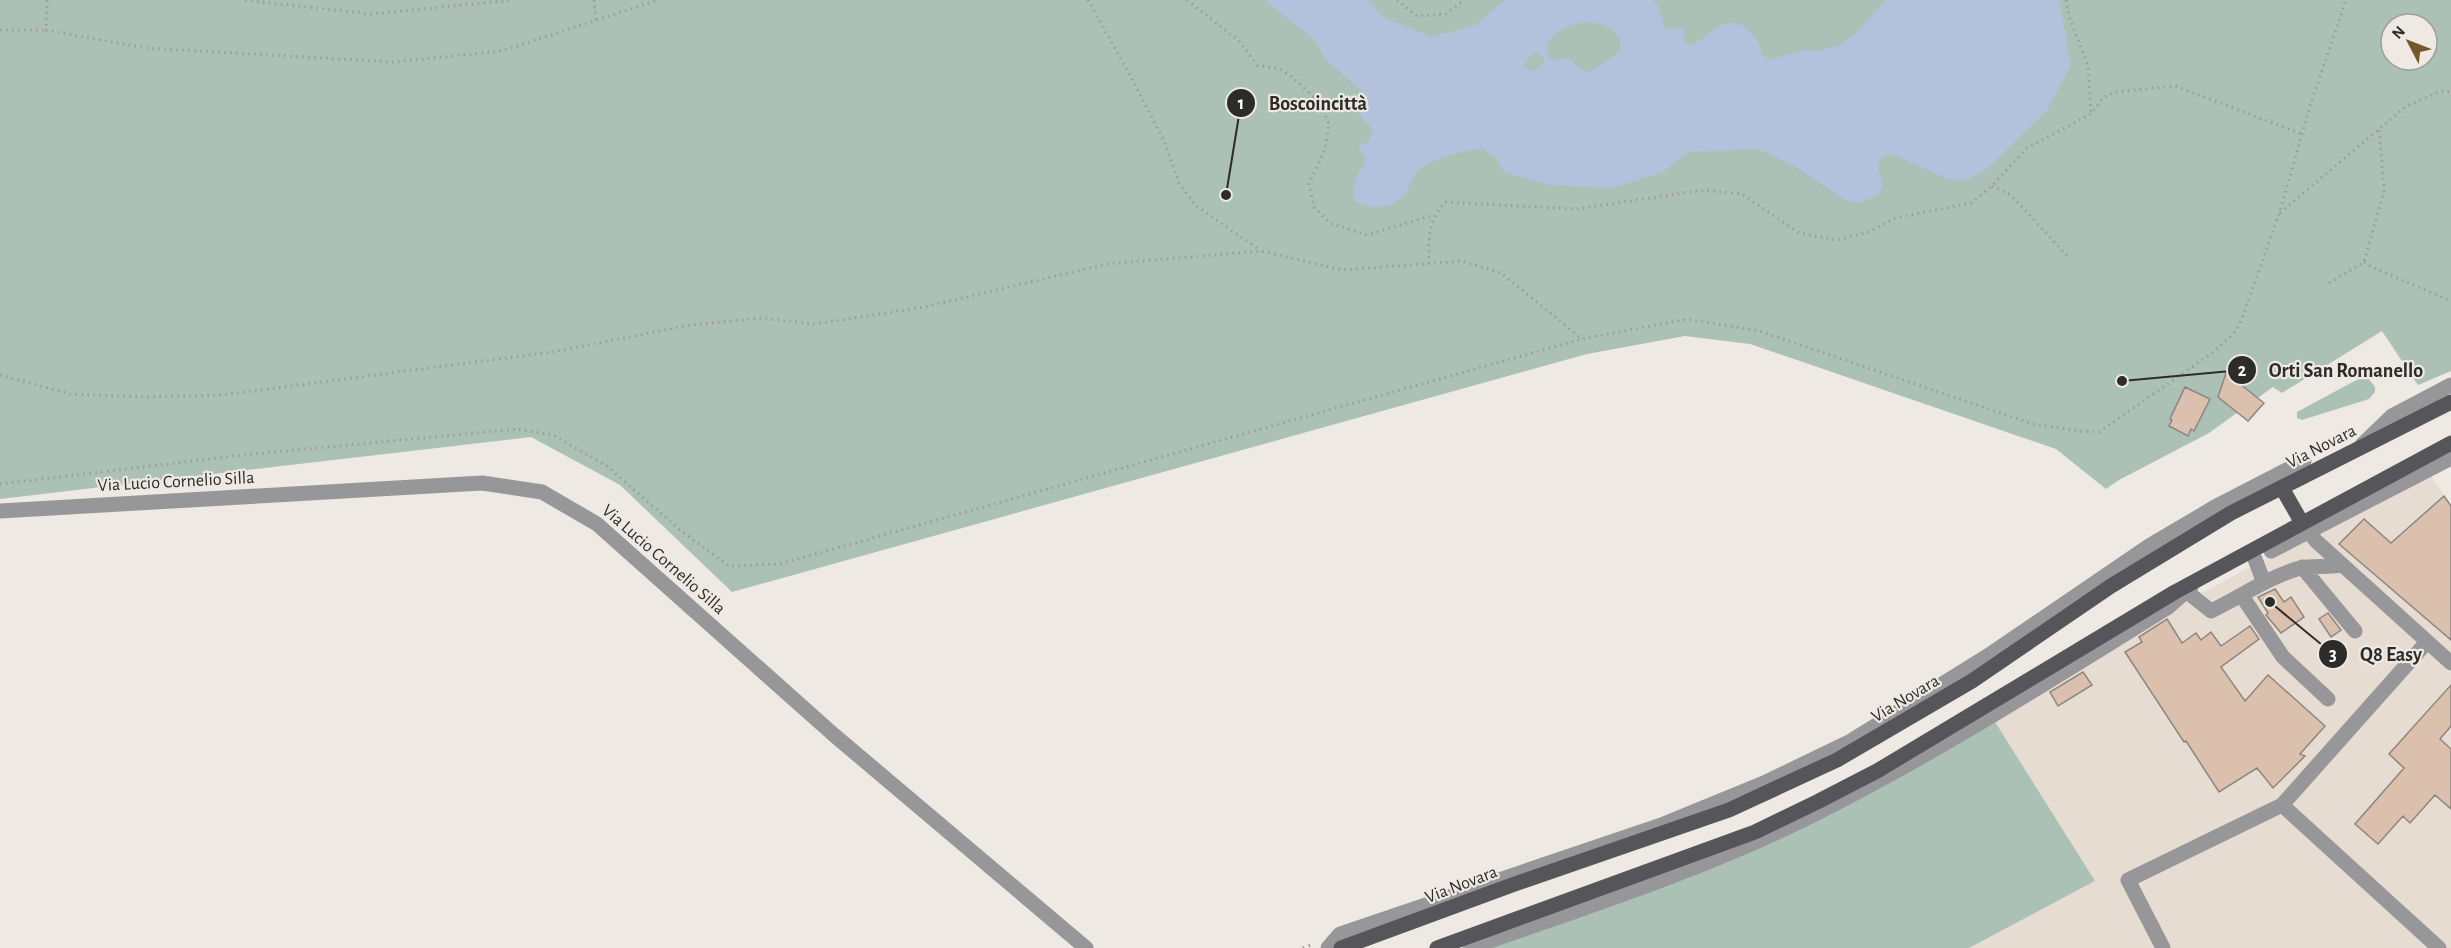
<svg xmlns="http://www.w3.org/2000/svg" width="2451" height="948" viewBox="0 0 2451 948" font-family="'Alegreya Sans',sans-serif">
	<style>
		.built { fill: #e7dcd2 }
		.green { fill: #abc1b6; fill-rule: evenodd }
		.water { fill: #b3c1dc; fill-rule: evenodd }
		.building { fill: #dbc1ad; stroke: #8c8681; stroke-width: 1.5 }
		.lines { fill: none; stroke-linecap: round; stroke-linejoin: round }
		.path { stroke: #9e9b96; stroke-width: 3; stroke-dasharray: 1.5 4.5; stroke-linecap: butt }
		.minor { stroke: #97979a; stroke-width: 15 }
		.major { stroke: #55555a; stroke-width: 15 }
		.labels { text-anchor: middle; stroke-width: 4.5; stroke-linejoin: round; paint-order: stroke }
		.street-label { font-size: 18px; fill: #2e2c2a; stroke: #eee9e3 }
		.leader { fill: none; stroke: #2e2c2a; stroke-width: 2 }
		.callout-dot { fill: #2e2c2a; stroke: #eee9e3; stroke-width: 2 }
		.mark-label { font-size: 18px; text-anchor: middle; font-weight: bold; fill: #fff }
		.callout-label { font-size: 20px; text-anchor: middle; font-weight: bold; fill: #2e2c2a; stroke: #eee9e3; stroke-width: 4.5; stroke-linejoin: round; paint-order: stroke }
	</style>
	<rect width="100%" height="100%" fill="#eee9e3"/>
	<path class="built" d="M2429,472L2451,506V948H1969L2095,881L1992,717L2188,600Z"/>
	<path class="green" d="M0,0H2451V371L2418,385L2382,331L2282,393L2273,387L2209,433L2119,480L2106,489L2056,449L1750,344L1685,336L1587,354L732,592L620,485L531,437L0,499ZM2391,24H2427V60H2391Z
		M2362,377L2368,378L2375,387V392L2369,399L2302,420L2297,418V412Z
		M1992,717L2095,881L1969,948H1492Z"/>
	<path class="water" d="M1265,0H1367L1383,17L1431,37L1476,25L1505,0H1652L1658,5L1664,27L1669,30L1679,27L1684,31L1685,42L1689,46C1712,38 1727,6 1752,34C1758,41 1761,46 1762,55L1770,60L1802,50L1818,51L1837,46L1854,35L1886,0H2059L2071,65L2047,110L1987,169L1965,181L1948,179L1892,154L1879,160L1878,170L1883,184L1877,196L1858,203L1845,200L1791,164L1758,149L1688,152L1663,172L1613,188L1550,185L1504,172L1495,157L1483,149C1461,151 1441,155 1422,168C1411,175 1411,185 1404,195C1391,211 1370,209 1354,201C1353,185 1354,176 1365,164V158L1359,149L1361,145L1368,142L1372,134L1371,127L1360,116L1365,105L1362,91L1325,59L1315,40ZM1584,22C1599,22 1611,25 1620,38V52L1590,72L1585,71L1567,58L1554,61L1549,58C1540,35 1567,26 1584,22ZM1537,53L1545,59L1543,64L1534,71L1525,69L1524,65L1532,54Z"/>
	<path class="building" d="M2226,373L2264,403L2248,421L2218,397Z
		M2185,387L2210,399L2194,431L2191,429L2188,436L2169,426L2172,420L2170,419Z
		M2444,496L2451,506V640L2339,544L2364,519L2391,543Z
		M2275,589L2284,602L2291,597L2304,617L2281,633L2266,615L2268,613L2258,597Z
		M2328,613L2341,630L2331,637L2319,619Z
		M2167,619L2182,643L2196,633L2201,640L2211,632L2221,646L2250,626L2259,639L2221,667L2245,701L2268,675L2325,726L2300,754L2305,756L2273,788L2257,768L2219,792L2186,741L2184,742L2125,652L2142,642L2139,637Z
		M2083,672L2092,685L2058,706L2050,692Z
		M2451,685V726L2440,739L2451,749V809L2435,795L2410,823L2403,816L2378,844L2355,824L2404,768L2389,754Z"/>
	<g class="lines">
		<path class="path" d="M47,0L46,30L146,48L393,62L502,51L658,0
			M245,0L371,14L514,0
			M594,0L596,20
			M1088,0L1132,79L1164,141L1179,183L1195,205L1261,251
			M1187,0L1238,40L1257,65L1280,69L1292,77L1316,99L1329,123L1325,149L1309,184L1314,207L1330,223L1367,235L1434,215
			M1397,0L1417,16L1446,14L1464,0
			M2066,0L2070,19L2088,65L2091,114
			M0,30H46
			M1992,186L2011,195L2070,259
			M2280,213L2405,107L2441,91L2451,92
			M2364,262L2374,268L2451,301
			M1429,264C1429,238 1427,223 1445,202L1576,209L1704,190L1742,194L1799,233L1837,240L1869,232L1895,218L1971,203L1992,186L2027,148L2091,114L2102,99L2114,92L2175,86L2302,134
			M2329,283L2364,262L2384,191L2379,127
			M0,375L70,394L143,397L222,395L552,352L691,325L761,318L815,324L924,307L1107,264L1261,251L1342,270L1461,261L1501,273L1582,339
			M0,484L243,455L518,429L553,435L607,466L680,530L729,566L780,564L1582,339L1687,319L1759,331L2033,424L2079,431L2099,432L2212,353L2234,333L2241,321L2279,214L2311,103L2346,0
			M1303,948L1313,944"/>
		<path class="minor" d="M2362,445L2392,416L2451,385
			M0,511L482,483L542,492L597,524L834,735L1086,948
			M2302,523L2316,541L2451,663
			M2271,551L2451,458
			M2255,559L2264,583
			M2302,567L2355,631
			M2191,595L2211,611C2240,597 2269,577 2300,568C2311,565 2328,568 2342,565
			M2242,596L2283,657L2328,699
			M2282,805L2439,948
			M1328,948L1340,934L1664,824L1764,783L1849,742L1992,653L2149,546L2215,507L2304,461
			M1470,948C1583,908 1697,872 1805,819C1930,757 2048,682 2167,608L2191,587
			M2163,948L2128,880L2282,805L2427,642"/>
		<path class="major" d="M2282,488L2302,523
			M1341,948L1512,885L1729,810L1837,760L1972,681L2111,586L2231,513L2451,402
			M1437,948L1755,832L1817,802L1877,771L2175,592L2451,443"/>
	</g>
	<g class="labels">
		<g class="street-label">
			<text transform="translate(2321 446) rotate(-27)" y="6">Via Novara</text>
			<text transform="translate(176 481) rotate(-3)" y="6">Via Lucio Cornelio Silla</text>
			<text transform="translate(664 559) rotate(41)" y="6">Via Lucio Cornelio Silla</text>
			<text transform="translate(1905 698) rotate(-31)" y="6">Via Novara</text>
			<text transform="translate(1461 884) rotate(-21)" y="6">Via Novara</text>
		</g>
	</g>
	<path class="leader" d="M1226 195L1241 103M2122 381L2242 370M2270 602L2333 654"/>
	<g class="callout-dot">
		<circle cx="1226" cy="195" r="6"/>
		<circle cx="2122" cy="381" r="6"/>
		<circle cx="2270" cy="602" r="6"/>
		<circle cx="1241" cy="103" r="15"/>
		<circle cx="2242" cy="370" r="15"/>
		<circle cx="2333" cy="654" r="15"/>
	</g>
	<g class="mark-label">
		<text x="1241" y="109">1</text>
		<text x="2242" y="376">2</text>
		<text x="2333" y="660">3</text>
	</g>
	<g class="callout-label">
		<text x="1318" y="110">Boscoincittà</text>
		<text x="2346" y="377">Orti San Romanello</text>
		<text x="2391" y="661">Q8 Easy</text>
	</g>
	<g transform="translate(2409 42) rotate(312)"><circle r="28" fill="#eee9e3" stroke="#a19d99" stroke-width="1.5"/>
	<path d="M0-4.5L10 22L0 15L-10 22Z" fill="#73592a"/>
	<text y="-9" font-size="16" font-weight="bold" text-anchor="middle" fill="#2e2c2a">N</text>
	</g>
</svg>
